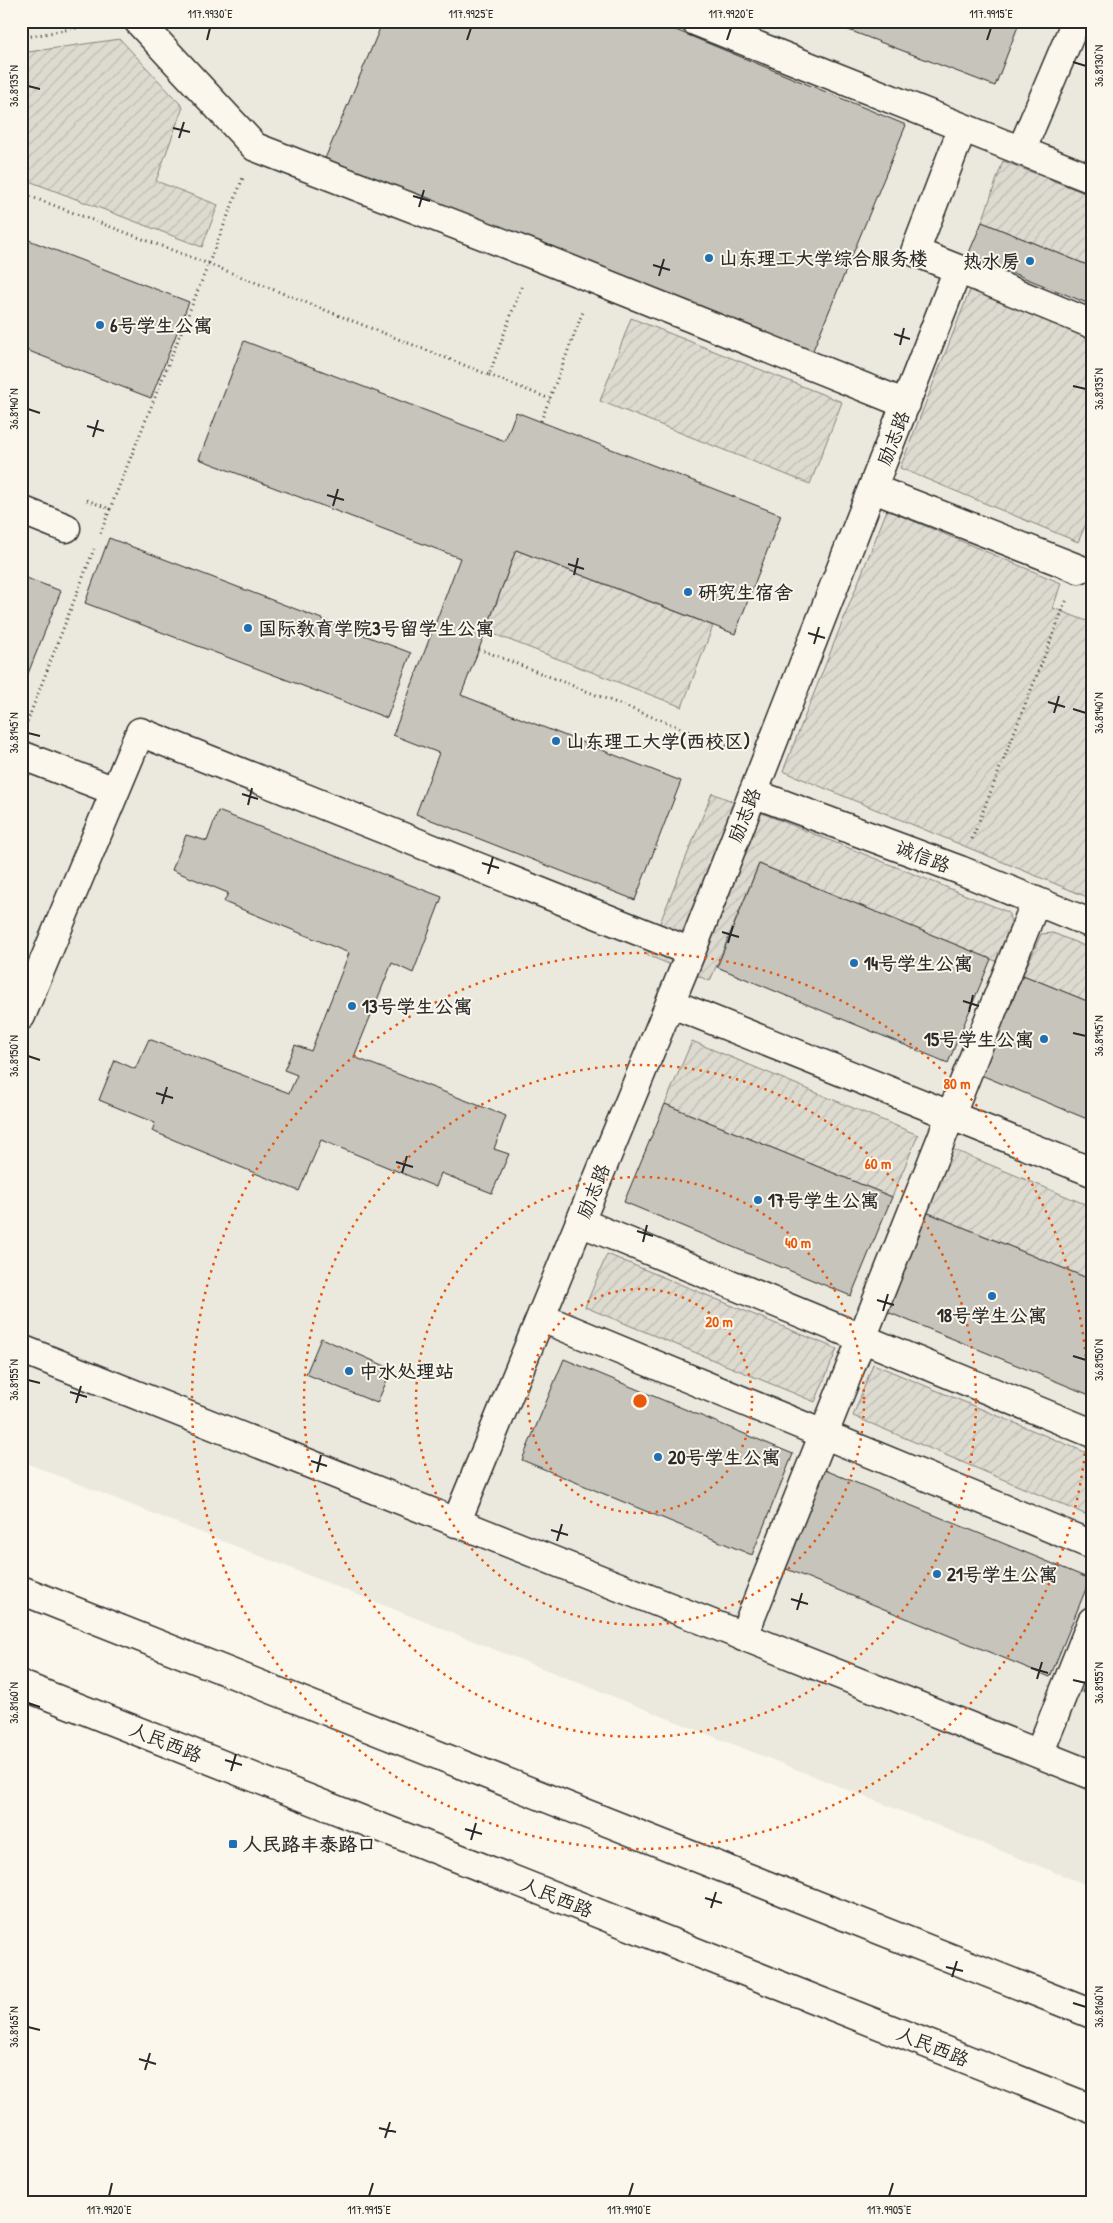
<svg xmlns="http://www.w3.org/2000/svg" width="1113" height="2223" viewBox="0 0 1113 2223" font-family="'Patrick Hand','LXGW WenKai TC',sans-serif">
	<style>
		.built { fill: #ebe8de }
		.garden { fill: url(#garden-furrows); stroke: #84827e }
		.building { fill: #c7c4bc; stroke: #2b2b2b }
		.lines { fill: none; stroke-linecap: round; stroke-linejoin: round }
		.minor-casing { stroke: #2b2b2b; stroke-width: 31 }
		.secondary-casing { stroke: #2b2b2b; stroke-width: 31 }
		.path { stroke: #2b2b2b; stroke-width: 3; stroke-dasharray: 1 4; stroke-linecap: butt }
		.minor { stroke: #fbf7ec; stroke-width: 28 }
		.secondary { stroke: #fbf7ec; stroke-width: 28 }
		.ticks { fill: none; stroke: #2b2b2b; stroke-width: 2 }
		.ring { fill: none; stroke: #e8590c; stroke-width: 2.5; stroke-dasharray: 2.5 5 }
		.poi-dot { fill: #1f6fb2; stroke: #fbf7ec; stroke-width: 2 }
		.labels { text-anchor: middle; stroke-width: 4; stroke-linejoin: round; paint-order: stroke }
		.poi-label { font-size: 19px; font-weight: bold; fill: #2b2b2b; stroke: #fbf7ec; text-anchor: start }
		.street-label { font-size: 19px; fill: #2b2b2b; stroke: #fbf7ec }
		.centre { fill: #e8590c; stroke: #fbf7ec; stroke-width: 2.5 }
		.ring-label { font-size: 15px; text-anchor: middle; font-weight: bold; fill: #e8590c; stroke: #fbf7ec; stroke-width: 4; stroke-linejoin: round; paint-order: stroke }
		.neatline { fill: none; stroke: #2b2b2b; stroke-width: 2 }
		.ticks-label { font-size: 12px; text-anchor: middle; fill: #2b2b2b }
	</style>
	<defs>
		<pattern id="garden-furrows" width="10" height="10" patternUnits="userSpaceOnUse" patternTransform="scale(1.25)"><rect width="10" height="10" fill="#dddad0"/><path d="M-1 1l2-2M0 10L10 0M9 11l2-2" fill="none" stroke="#bebbb3"/></pattern>
	</defs>
	<rect width="100%" height="100%" fill="#fbf7ec"/>
	<filter id="ink" filterUnits="userSpaceOnUse"><feTurbulence type="fractalNoise" baseFrequency=".02" numOctaves="2"/><feDisplacementMap in="SourceGraphic" scale="10" xChannelSelector="R" yChannelSelector="G"/><feConvolveMatrix kernelMatrix="1 2 1 2 8 2 1 2 1" color-interpolation-filters="sRGB"/></filter>
	<g filter="url(#ink)">
		<path class="built" d="M21,21H1092V1887L21,1461Z"/>
		<path class="garden" d="M120,39L183,107L156,181L218,205L202,247L21,178V53Z
			M1003,161L1092,196V267L982,222Z
			M972,285L1092,335V510L1078,542L900,468Z
			M631,318L842,402L810,484L600,401Z
			M887,510L1061,583L1053,608L1092,623V899L783,771Z
			M516,550L713,626L682,707L486,631Z
			M712,793L1008,912L1012,925L998,962L759,864L710,981L647,955Z
			M1053,933L1092,949V1003L1023,975L1041,934Z
			M692,1041L918,1135L892,1197L665,1104Z
			M952,1149L1092,1207V1280L926,1212Z
			M607,1254L837,1349L815,1402L585,1307Z
			M873,1364L1092,1455V1517L853,1416Z"/>
		<path class="building" d="M383,21H654L906,125L811,355L324,161Z
			M825,21H1020L995,86Z
			M982,222L1092,267V305L968,255Z
			M21,237L189,302L151,398L21,348Z
			M244,341L505,441L516,412L781,515L735,634L516,550L479,649L461,695L681,781L635,900L416,814L439,753L393,735L460,558L199,459Z
			M109,538L411,653L387,718L85,603Z
			M21,576L61,591L21,691Z
			M218,811L442,897L413,973L392,963L354,1057L506,1116L494,1149L509,1154L492,1193L441,1173L436,1187L321,1140L299,1191L152,1131L155,1123L99,1100L115,1060L135,1069L149,1039L289,1093L297,1075L284,1070L295,1045L311,1051L349,953L224,902L228,893L172,870L186,835L207,841Z
			M759,864L991,959L948,1063L717,967Z
			M1023,975L1092,1003V1121L981,1075Z
			M665,1104L892,1197L851,1296L624,1202Z
			M926,1212L1092,1280V1396L885,1311Z
			M321,1338L392,1369L377,1403L306,1374Z
			M564,1359L793,1454L752,1555L522,1460Z
			M825,1470L1090,1579L1050,1677L784,1568Z
			M1092,1668V1696L1082,1692Z"/>
		<g class="lines">
			<g class="minor-casing">
				<path id="minor" d="M138,21L255,147L534,255L906,404
					M695,21L1092,179
					M1021,151L1076,21
					M958,269L1092,324
					M874,489L1079,569
					M21,510L66,528
					M21,755L115,791
					M753,793L960,870L1092,924
					M670,1003L1092,1172
					M21,1016L140,732L691,952
					M580,1222L1092,1433
					M542,1318L1092,1545
					M21,1349L1092,1775
					M456,1523L691,952L958,269L915,252L962,129
					M743,1637L1036,901
					M1039,1754L1092,1621"/>
			</g>
			<g class="secondary-casing">
				<path id="secondary" d="M21,1590L1092,2014
					M21,1685L1092,2109"/>
			</g>
			<path class="path" d="M21,38L104,23
				M21,193L209,264L489,375L522,285
				M489,375L550,399
				M541,421L584,309
				M87,500L110,509L100,534
				M110,509L243,178
				M479,649L734,749
				M27,722L94,549
				M972,839L1067,599"/>
			<use href="#minor" class="minor"/>
			<use href="#secondary" class="secondary"/>
		</g>
	</g>
	<path class="ticks" d="M207,40L210,28M467,40L471,28M727,40L731,28M987,40L991,28M1073,62L1086,66M28,86L40,89M173,128L190,132M179,138L184,122M413,196L430,201M419,207L424,190M653,265L670,270M659,276L664,259M894,334L910,339M900,345L904,328M1073,386L1086,389M28,409L40,413M87,426L104,431M93,437L98,420M327,495L344,500M333,506L338,489M568,564L584,569M574,575L578,558M808,633L825,638M814,644L819,627M1048,702L1065,707M1073,709L1086,713M1054,713L1059,696M28,733L40,736M242,794L258,799M248,805L252,788M482,863L499,868M488,874L493,857M722,932L739,937M728,943L733,926M963,1001L979,1006M969,1012L973,995M1073,1033L1086,1036M28,1056L40,1060M156,1093L173,1098M162,1104L167,1087M396,1162L413,1167M402,1173L407,1156M637,1231L653,1236M643,1242L647,1225M877,1300L894,1305M883,1311L888,1294M1073,1356L1086,1360M28,1380L40,1383M70,1392L87,1397M76,1403L81,1386M311,1461L327,1466M317,1472L321,1455M551,1530L568,1535M557,1541L562,1524M791,1599L808,1604M797,1610L802,1593M1031,1668L1048,1673M1037,1679L1042,1662M1073,1680L1086,1683M28,1703L40,1707M225,1760L242,1765M231,1771L236,1754M465,1829L482,1834M471,1840L476,1823M705,1898L722,1903M711,1908L716,1892M946,1967L963,1971M952,1977L957,1961M1073,2003L1086,2007M28,2027L40,2030M139,2059L156,2064M145,2070L150,2053M379,2128L396,2132M385,2138L390,2122M109,2196L112,2183M369,2196L373,2183M629,2196L633,2183M889,2196L893,2183"/>
	<g class="ring">
		<circle cx="640" cy="1401" r="112"/>
		<circle cx="640" cy="1401" r="224"/>
		<circle cx="640" cy="1401" r="336"/>
		<circle cx="640" cy="1401" r="448"/>
	</g>
	<g class="poi-dot">
		<circle cx="709" cy="258" r="5"/>
		<circle cx="1030" cy="261" r="5"/>
		<circle cx="100" cy="325" r="5"/>
		<circle cx="688" cy="592" r="5"/>
		<circle cx="248" cy="628" r="5"/>
		<circle cx="556" cy="741" r="5"/>
		<circle cx="854" cy="963" r="5"/>
		<circle cx="352" cy="1006" r="5"/>
		<circle cx="1044" cy="1039" r="5"/>
		<circle cx="758" cy="1200" r="5"/>
		<circle cx="992" cy="1296" r="5"/>
		<circle cx="349" cy="1371" r="5"/>
		<circle cx="658" cy="1457" r="5"/>
		<circle cx="937" cy="1574" r="5"/>
		<rect x="228" y="1839" width="10" height="10" rx="2.5"/>
	</g>
	<g class="labels">
		<g class="poi-label">
			<text x="719" y="265">山东理工大学综合服务楼</text>
			<text x="1020" y="268" text-anchor="end">热水房</text>
			<text x="110" y="332">6号学生公寓</text>
			<text x="698" y="599">研究生宿舍</text>
			<text x="258" y="635">国际教育学院3号留学生公寓</text>
			<text x="566" y="748">山东理工大学(西校区)</text>
			<text x="864" y="970">14号学生公寓</text>
			<text x="362" y="1013">13号学生公寓</text>
			<text x="1034" y="1046" text-anchor="end">15号学生公寓</text>
			<text x="768" y="1207">17号学生公寓</text>
			<text x="992" y="1322" text-anchor="middle">18号学生公寓</text>
			<text x="359" y="1378">中水处理站</text>
			<text x="668" y="1464">20号学生公寓</text>
			<text x="947" y="1581">21号学生公寓</text>
			<text x="243" y="1851">人民路丰泰路口</text>
		</g>
		<g class="street-label">
			<text transform="translate(893 438) rotate(-69)" y="7">励志路</text>
			<text transform="translate(744 815) rotate(-69)" y="7">励志路</text>
			<text transform="translate(923 856) rotate(21)" y="7">诚信路</text>
			<text transform="translate(593 1191) rotate(-68)" y="7">励志路</text>
			<text transform="translate(166 1742) rotate(22)" y="7">人民西路</text>
			<text transform="translate(557 1897) rotate(22)" y="7">人民西路</text>
			<text transform="translate(933 2046) rotate(22)" y="7">人民西路</text>
		</g>
	</g>
	<circle cx="640" cy="1401" r="8" class="centre"/>
	<g class="ring-label">
		<text x="957" y="1089">80 m</text>
		<text x="878" y="1169">60 m</text>
		<text x="798" y="1248">40 m</text>
		<text x="719" y="1327">20 m</text>
	</g>
	<rect width="1113" height="2223" fill="none" stroke="#fbf7ec" stroke-width="55"/>
	<rect x="28" y="28" width="1058" height="2168" class="neatline"/>
	<g class="ticks-label">
		<text x="210" y="18">117.9930°E</text>
		<text x="471" y="18">117.9925°E</text>
		<text x="731" y="18">117.9920°E</text>
		<text x="991" y="18">117.9915°E</text>
		<text transform="translate(1099 66) rotate(-90)" y="4">36.8130°N</text>
		<text transform="translate(14 86) rotate(-90)" y="4">36.8135°N</text>
		<text transform="translate(1099 389) rotate(-90)" y="4">36.8135°N</text>
		<text transform="translate(14 409) rotate(-90)" y="4">36.8140°N</text>
		<text transform="translate(1099 713) rotate(-90)" y="4">36.8140°N</text>
		<text transform="translate(14 733) rotate(-90)" y="4">36.8145°N</text>
		<text transform="translate(1099 1036) rotate(-90)" y="4">36.8145°N</text>
		<text transform="translate(14 1056) rotate(-90)" y="4">36.8150°N</text>
		<text transform="translate(1099 1360) rotate(-90)" y="4">36.8150°N</text>
		<text transform="translate(14 1380) rotate(-90)" y="4">36.8155°N</text>
		<text transform="translate(1099 1683) rotate(-90)" y="4">36.8155°N</text>
		<text transform="translate(14 1703) rotate(-90)" y="4">36.8160°N</text>
		<text transform="translate(1099 2007) rotate(-90)" y="4">36.8160°N</text>
		<text transform="translate(14 2027) rotate(-90)" y="4">36.8165°N</text>
		<text x="109" y="2214">117.9920°E</text>
		<text x="369" y="2214">117.9915°E</text>
		<text x="629" y="2214">117.9910°E</text>
		<text x="889" y="2214">117.9905°E</text>
	</g>
</svg>
